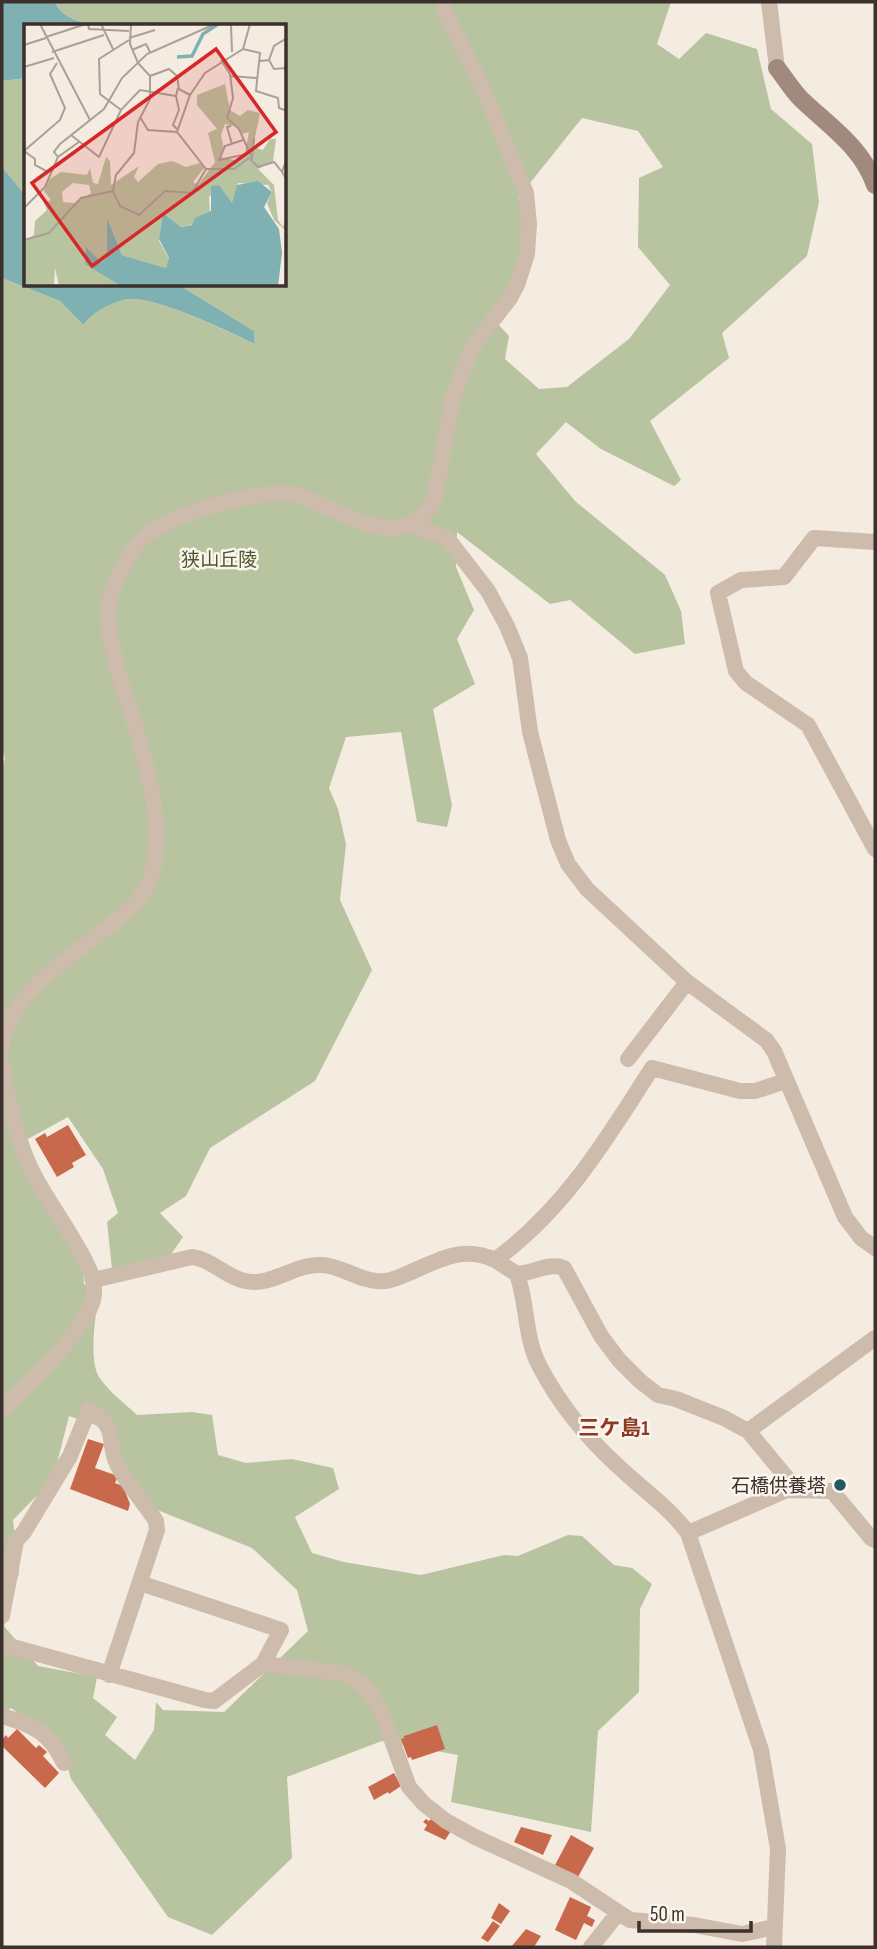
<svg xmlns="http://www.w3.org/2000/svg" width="877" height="1949" viewBox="0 0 877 1949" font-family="'Sofia Sans Condensed','Noto Sans JP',sans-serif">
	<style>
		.green { fill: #b8c4a0; fill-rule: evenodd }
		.water { fill: #7fb0b2 }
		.building { fill: #c8694b }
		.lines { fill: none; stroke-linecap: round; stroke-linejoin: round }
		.street { stroke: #cdbbac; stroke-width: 16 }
		.secondary { stroke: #a18a7d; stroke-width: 18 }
		.poi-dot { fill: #1f5a5e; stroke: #fbf5ee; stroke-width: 2.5 }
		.labels { text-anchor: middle; stroke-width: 5; stroke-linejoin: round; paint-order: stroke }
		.park-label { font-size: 19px; fill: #4a5a2e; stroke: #fbf5ee }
		.poi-label { font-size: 19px; fill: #3b302b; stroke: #fbf5ee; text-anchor: end }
		.neighbourhood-label { font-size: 21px; font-weight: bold; fill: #8c3b22; stroke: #fbf5ee }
		.inset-river { fill: none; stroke: #7fb0b2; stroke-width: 3.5 }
		.inset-road { fill: none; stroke: #aaa098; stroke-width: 2 }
		.view { fill: #d62828; fill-opacity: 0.15; stroke: #d62828; stroke-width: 3.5 }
		.inset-edge { fill: none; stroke: #3b302b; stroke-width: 3.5 }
	</style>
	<rect width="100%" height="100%" fill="#f4ebe1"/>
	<path class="green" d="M55,2H671L657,44L679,59L706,33L757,49L771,109L812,144L819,202L807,256L722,333L729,358L650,421L681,480L674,486L601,449L566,422L536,454L575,501L665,575L681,611L685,644L635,654L570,600L550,604L457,532L456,567L474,610L457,639L475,684L433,709L452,805L447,827L417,822L401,732L346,737L329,788L338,809L346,844L340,900L372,970L315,1081L210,1148L186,1196L160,1213L183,1237L167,1260L112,1269L107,1222L118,1213L103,1169L68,1117L26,1140L82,1263L84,1284L99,1293C96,1314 87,1363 101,1380C111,1393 125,1404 137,1415L192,1412L212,1415L218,1455L246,1463L292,1459L333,1468L339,1489L295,1517L312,1553L344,1562L421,1575L504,1555L518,1556L568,1535L582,1536L614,1565L632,1568L652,1584L640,1609L639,1692L598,1731L591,1832L451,1802L458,1755L382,1741L287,1777L292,1858L212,1935L168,1917L71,1779L61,1743L11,1708L2,1715V771L5,758L2,749V278L60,301L83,325C94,312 106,305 122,300C148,292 229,332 255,344L254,331L179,285H285V26H93C78,21 61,17 55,2ZM582,118L638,131L663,167L639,178L638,247L670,285L629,339L567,387L539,389L505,359L509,336L498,324L533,250L518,198ZM69,1416L113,1431L135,1501L252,1548L297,1590L308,1631L224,1712L163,1710L156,1702L154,1730L135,1760L105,1735L117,1717L93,1698L97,1677L38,1666L4,1626L19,1573L13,1520L53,1479Z
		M26,78V196L2,167V81Z"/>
	<path class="water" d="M2,2H55C61,17 78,21 93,26H26V78L2,81Z
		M2,167L26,196V285H179L254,331L255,344C230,332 148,292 123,300C106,305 94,312 83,325L60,301L2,278Z"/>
	<path class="building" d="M68,1125L86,1155L72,1163L74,1167L57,1177L35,1139L45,1133L47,1137Z
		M88,1439L104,1444L95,1468L118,1476L115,1483L123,1486L130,1504L128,1511L70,1489Z
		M437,1725L445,1749L412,1760L411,1757L408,1758L401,1739L404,1738V1736Z
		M17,1729L36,1748L39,1745L47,1752L43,1756L59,1773L45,1788L2,1746V1740L6,1735L8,1738Z
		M394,1773L401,1786L389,1794L388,1792L374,1800L368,1787Z
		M426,1819L429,1821L431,1819L451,1831L445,1840L424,1830L427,1825L423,1822Z
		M521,1827L552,1835L543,1855L514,1842Z
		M571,1835L594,1848L578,1877L555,1865Z
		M570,1897L591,1907L587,1916L595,1920L592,1927L584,1923L576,1940L555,1930Z
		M499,1903L510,1911L501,1924L491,1918Z
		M493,1921L500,1926L488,1942L481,1938Z
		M526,1929L541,1936L534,1947H511Z"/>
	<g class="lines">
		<path class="street" d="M769,2L777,68
			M412,525L447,538L488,591L507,626L520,658L530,732L558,840L568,864L587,889L687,982L766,1040L774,1051L845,1217L861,1238L875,1248
			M875,542L814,538L784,577L741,580L718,593L736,671L746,683L808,725L875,849
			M2,1047C4,1003 62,962 95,937C124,915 153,896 155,856C156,832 156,805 150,782C143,751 134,720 124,690C116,663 107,636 109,607C110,592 118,576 125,563C131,552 138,541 148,534C179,512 256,490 294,494C302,495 311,500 319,504C359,521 405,550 434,501L453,397L473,346L510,298L517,285L527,254L529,224L526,193L481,84L445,12L443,2
			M628,1059L687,982
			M2,1066C9,1102 16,1139 33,1173C46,1198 63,1221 77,1246C86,1262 98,1281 93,1300C84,1333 27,1385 2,1410
			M495,1260L517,1274C528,1305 524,1337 540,1367C559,1403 588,1439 619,1467C642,1489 669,1507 688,1533L761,1750L778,1849L774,1947
			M517,1274C533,1273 550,1262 564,1268L601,1336L619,1360L640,1381L658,1395L676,1399L724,1418L748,1431
			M94,1280L192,1257C212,1259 225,1277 245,1281C272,1287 295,1263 322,1265C343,1266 362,1283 384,1281C392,1281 401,1276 409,1273C439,1260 462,1245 495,1260C565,1209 606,1140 652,1068L740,1091H755L786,1081
			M797,1490L748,1431L875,1338
			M688,1533L787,1490L832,1491L871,1538L875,1540
			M140,1583L281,1630L263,1664
			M2,1616L16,1541L24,1532L70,1456L89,1409C121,1430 105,1440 118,1466C127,1484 145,1504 156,1521L157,1530L109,1675
			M2,1644L205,1700L214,1701L263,1664L344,1673L359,1682L371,1694L382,1713L409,1787L424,1804L446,1821L475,1837L571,1881L630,1920L694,1925L742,1934L774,1927
			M2,1716C34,1725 50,1733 64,1763
			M591,1947L618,1913"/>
		<path class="secondary" d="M777,68C785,78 792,90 801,99C829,126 862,147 875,185"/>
	</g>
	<circle class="poi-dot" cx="840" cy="1485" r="7"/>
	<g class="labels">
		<g class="park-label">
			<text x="219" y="566">狭山丘陵</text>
		</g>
		<g class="poi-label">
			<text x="826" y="1492">石橋供養塔</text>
		</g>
		<g class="neighbourhood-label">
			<text x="614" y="1435">三ケ島1</text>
		</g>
	</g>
	<g transform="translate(24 24)">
		<rect width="262" height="262" fill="#f4ebe1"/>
		<path d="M201,60L206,86L216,92L224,86L236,89L229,123L239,126L246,115H252L249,137L234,145L250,161L254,196L259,203L262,193V207L250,196L243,179L248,168L244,161L214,159L208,180L195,161L185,173L186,190L170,196V200L157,203L139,189L135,217L145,235L142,244L98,231L83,195V234L77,238L62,225V238L97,262H35L31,244L30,262H0V217L10,211L11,197L23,186L20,179L27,176L20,167L26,155L37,148L63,151L66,144L69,159L74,160L82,133L86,137L87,161L115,142L110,153L114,158L134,140L148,137L162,143L176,139L180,144L169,158L174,161L191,138L184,109L193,105L173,81V71ZM201,100L214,103L218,110L225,108L221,129L211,136L196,133L200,126L197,111ZM49,159L65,161L67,169L51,179L39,178L38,168Z" fill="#b8c4a0" fill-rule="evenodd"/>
		<path d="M234,157L248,168L240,183L255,205L258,229L254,262H97L61,240L62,223L77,238L83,234V194L98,231L142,244L145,234L135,215L139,189L157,203L168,201L171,194L187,187V162L195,161L208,179L213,161Z" fill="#7fb0b2"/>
		<path class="inset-river" d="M153,33L168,32L179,10L194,0"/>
		<path class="inset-road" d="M16,0L66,96M64,0L65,5L105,7M77,0L89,25M107,0L106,20L114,39L126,52L145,45L153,52L155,65L166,71M207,0L208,28M22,13L62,0M105,14L131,6M105,16L75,35L76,70L97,86L116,66L152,72L154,64M0,21L22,14M219,25L226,0M108,26L122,20L126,28M28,28L80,11M197,36L206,50L209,74L203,94L215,105L228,134M245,36L250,45L261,44L263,58M236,37L245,36L250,22L263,14M0,43L30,34M206,52L233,54M152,72L155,86L149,101L153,105M116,93L124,106L153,108L182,145H210L225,134L234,143L250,138L258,148M207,102L203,103L208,120M153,108L166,71L181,49L219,25L236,29L232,67L254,74L255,84L263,87M47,111L75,133L97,86M219,116L201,122L195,136L223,130M34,133L30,128L36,120L80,85L98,54L123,30L191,0M263,134L258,148L263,156M228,136L230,114M24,148L11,141V135L0,127L36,96L41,84L26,50L33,39M89,166L92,151L110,129L114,98L126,75V52M0,184L21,163L34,133L55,118M0,216L25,209L57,174L89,167L96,182L115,191L141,167L168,169L182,145"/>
		<path class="view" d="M192,25L252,108L68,242L8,159Z"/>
		<rect width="262" height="262" class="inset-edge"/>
	</g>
	<rect width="877" height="1949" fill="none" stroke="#3b302b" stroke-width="7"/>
	<path d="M639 1921v10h112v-10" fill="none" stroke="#3b302b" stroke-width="3.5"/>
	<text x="650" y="1921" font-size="21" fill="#3b302b" stroke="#fbf5ee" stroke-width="5" paint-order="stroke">50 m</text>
</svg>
